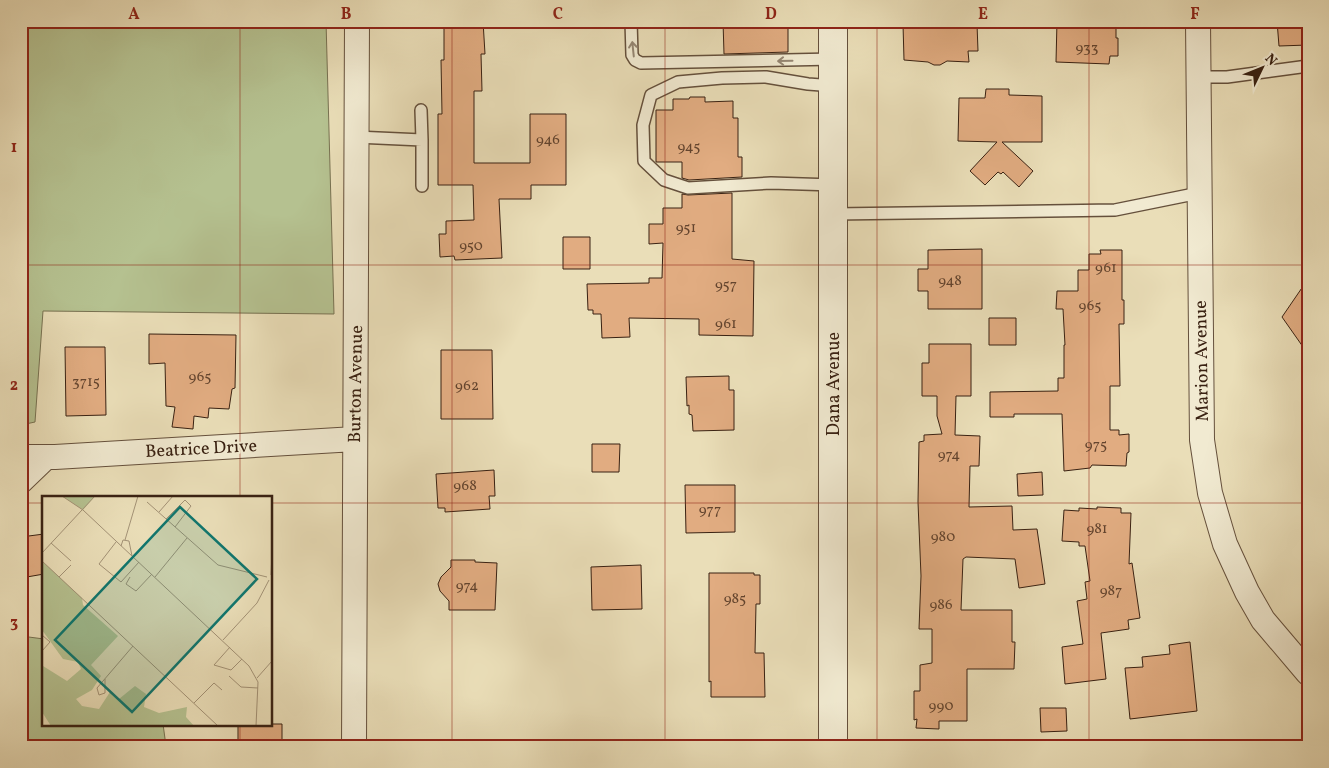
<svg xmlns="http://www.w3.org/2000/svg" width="1329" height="768" viewBox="0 0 1329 768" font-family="Vollkorn,serif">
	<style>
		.green { fill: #b5c190; stroke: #777151 }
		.building { fill: #e1ac81; stroke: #392112 }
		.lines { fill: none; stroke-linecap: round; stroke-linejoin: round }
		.service-casing { stroke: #65503c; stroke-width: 14 }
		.minor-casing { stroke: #65503c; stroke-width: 26 }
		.tertiary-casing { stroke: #65503c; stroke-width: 30 }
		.service { stroke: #f1ead1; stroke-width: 11 }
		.minor { stroke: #f1ead1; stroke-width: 24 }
		.tertiary { stroke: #f1ead1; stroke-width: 28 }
		.oneway { stroke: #958672 }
		.grid { fill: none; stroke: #8f2418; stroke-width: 1; stroke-opacity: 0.55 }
		.labels { text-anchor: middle; stroke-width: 4; stroke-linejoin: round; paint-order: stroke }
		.number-label { font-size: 15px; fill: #63442e }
		.street-label { font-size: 18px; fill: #392112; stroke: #f1ead1 }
		.inset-road { fill: none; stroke: #a39276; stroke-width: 1 }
		.view { fill: #0f766e; fill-opacity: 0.15; stroke: #0f766e; stroke-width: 2.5 }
		.inset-edge { fill: none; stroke: #392112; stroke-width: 2.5 }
		.neatline { fill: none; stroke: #8f2418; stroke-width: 2 }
		.grid-label { font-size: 16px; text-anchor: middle; font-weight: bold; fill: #8f2418 }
	</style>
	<rect width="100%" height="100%" fill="#eadeb8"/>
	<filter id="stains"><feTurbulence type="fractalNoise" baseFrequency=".004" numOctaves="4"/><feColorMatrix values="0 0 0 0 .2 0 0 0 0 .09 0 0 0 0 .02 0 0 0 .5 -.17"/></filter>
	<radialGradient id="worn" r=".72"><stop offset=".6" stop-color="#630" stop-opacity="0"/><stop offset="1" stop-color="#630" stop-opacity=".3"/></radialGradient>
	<path class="green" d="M21,21H326L334,314L43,311L35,422L21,425Z
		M21,636L44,639V724H163L166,746L21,747Z"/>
	<path class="building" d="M444,21H483L485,54H481L482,91H474V163H530V114H566V185H531V199H499L502,258L455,260L454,256L440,257L439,234H446V221L474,220L473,185H438V114H442L441,60H444Z
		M723,21H788V52L724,54Z
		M1057,21H1116V38H1118V56H1110L1109,64L1056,62Z
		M1277,21H1308V45L1279,46Z
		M903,24H977L978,51H968L969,62L947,61L940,65H934L928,62L904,60Z
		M986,89H1009V95L1042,96V142H1002L1033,171L1019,187L1003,172L1001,174L998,172L985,185L970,171L997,142L958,141L959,98H985Z
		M690,97H705V102L733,101V118H738V157H742V177L689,180L682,178V162H656V110H673V99H689Z
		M732,193V259L754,261L753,336L699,335V319L629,318L630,337L602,338L601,314H593V310H588L587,284L649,283V278H662L663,243L649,244V224H663V208H682V194L688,195Z
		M563,237H590V269H563Z
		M982,249V309H928V291H918V269H928V250Z
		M1100,250H1122V300H1124V324H1119L1120,386H1110V430H1119V435L1129,434V452L1127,453L1126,466L1092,465L1090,468L1064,471L1062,414H1014V417H990V392L1058,391V378H1064V345H1065L1063,309H1056L1057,291H1078V270H1089V254H1101Z
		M1308,279V354L1282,317Z
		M989,318H1016V345H989Z
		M149,334L236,335L235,388L232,389L229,409L209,408L208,418L194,416L193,429L172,427L175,407L166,406L165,363L149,364Z
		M929,344H971V396H956L955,435L980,436L979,466H970L969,507L1012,506L1013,530L1037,529L1045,584L1019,588L1015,559L966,557L963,559L961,610H1012V642H1015L1014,669H967V721H939V729L916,728L917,719L914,720V691H920V665L932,663V629H919L921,576L918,502L919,442L924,441V435L942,434L937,416V396H922V363H929Z
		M65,347H105L106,415L66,416Z
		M441,350H492L493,419H441Z
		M729,376V390H734V430L693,431L692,415L689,414V405L687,406L686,377Z
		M592,444H620L619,472H592Z
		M494,470L495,496H489L490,509L445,512V508H438L436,474Z
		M1042,472L1043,495L1018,496L1017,474Z
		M685,485H735V532L686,533Z
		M1097,507L1121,508V513H1131L1129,564L1132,563L1140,618L1128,620L1129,629L1101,633L1106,679L1065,684L1062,647L1083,644L1077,601L1087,599L1085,582L1090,581L1085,546H1079V542L1062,541L1064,510L1079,511V508L1097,509Z
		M44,534V574L21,578V537Z
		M451,560H475V562L497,563L495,610H449V601L440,591L438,584L441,577L451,567Z
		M641,565L642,609L592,610L591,567Z
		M709,573H754V575H760V604H756L755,653H764L765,697H711V681L709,682Z
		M1190,642L1197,711L1130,719L1125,668L1143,667L1142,657L1170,654L1169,645Z
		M1040,708H1066L1067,731L1041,732Z
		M238,724H282V747H238Z"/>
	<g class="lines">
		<g class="service-casing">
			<path id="service" d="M631,21L632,55L635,60L641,63L834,59
				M1198,77H1227L1308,66
				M356,137L422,140L421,110
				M422,140V186
				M834,185L771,183L688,188L664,180L644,161L643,125L651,95L678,82L722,78L766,77L808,84L834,86
				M834,214L1115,210L1199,193"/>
		</g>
		<g class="minor-casing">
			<path id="minor" d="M1198,21L1202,440L1210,493L1225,544L1247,592L1263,620L1308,673
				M21,457H55L355,439
				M21,481L46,457
				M354,747L357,21"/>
		</g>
		<g class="tertiary-casing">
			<path id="tertiary" d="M833,747V21"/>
		</g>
		<use href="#service" class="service"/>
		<use href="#minor" class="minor"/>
		<use href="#tertiary" class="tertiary"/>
	</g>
	<defs><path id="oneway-shaft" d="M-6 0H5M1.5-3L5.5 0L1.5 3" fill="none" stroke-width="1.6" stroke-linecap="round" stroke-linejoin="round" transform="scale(1.25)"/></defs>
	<g class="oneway">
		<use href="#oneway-shaft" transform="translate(633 49) rotate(-96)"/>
		<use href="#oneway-shaft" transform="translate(785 61) rotate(179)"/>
	</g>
	<path class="grid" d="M240,21V497M452,21V747M665,21V747M877,21V747M1089,21V747M21,265H1308M21,503H44M271,503H1308M240,724V747"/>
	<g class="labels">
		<g class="number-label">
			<text x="1087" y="52">933</text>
			<text x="548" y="144">946</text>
			<text x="689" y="151">945</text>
			<text x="686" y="232">951</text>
			<text x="471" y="250">950</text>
			<text x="1106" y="272">961</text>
			<text x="950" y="285">948</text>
			<text x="726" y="289">957</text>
			<text x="1090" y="310">965</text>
			<text x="726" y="328">961</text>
			<text x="200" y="381">965</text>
			<text x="86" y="386">3715</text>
			<text x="467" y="390">962</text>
			<text x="1096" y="449">975</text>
			<text x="949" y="459">974</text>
			<text x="465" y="490">968</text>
			<text x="710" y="514">977</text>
			<text x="1097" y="533">981</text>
			<text x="943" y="541">980</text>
			<text x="467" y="590">974</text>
			<text x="1111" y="595">987</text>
			<text x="735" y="603">985</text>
			<text x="941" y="609">986</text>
			<text x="941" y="710">990</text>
		</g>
		<g class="street-label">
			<text transform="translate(1201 361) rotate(-91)" y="6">Marion Avenue</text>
			<text transform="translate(355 384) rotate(-89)" y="6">Burton Avenue</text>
			<text transform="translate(833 384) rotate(-90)" y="6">Dana Avenue</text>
			<text transform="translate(201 448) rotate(-3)" y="6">Beatrice Drive</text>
		</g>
	</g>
	<g transform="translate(42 496)">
		<rect width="230" height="230" fill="#eadeb8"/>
		<path d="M20,0H53L41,14ZM0,65L40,102L41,109L76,140L49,169L59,180L50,194L34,203L40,210L57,213L68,196L77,203L93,190L104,198L102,211L117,217L145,211L144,221L152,230H9L0,216L1,170L25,185L39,173L36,166L21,163L0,134Z" fill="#b5c190"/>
		<path class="inset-road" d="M20,0L41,14L207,170L216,186L214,230M105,6L176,69L225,81M117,16L131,0M124,23L143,4L149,10L133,31M83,44L96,0M74,46L57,68L79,86L97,66M9,47L29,65M79,50L81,44L87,45L90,60M0,57L53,0M0,65L176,230M229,79L230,57M17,81L29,69M88,81L84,88L94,95L110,78M113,81L145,42M0,139L8,146L0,155M181,144L215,107L227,84M188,151L172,169L189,174L200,163M187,180L199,191L216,192M215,182L230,165M63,183V197L57,199L55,192L91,150M152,207L172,187L180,194"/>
		<path class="view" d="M138,11L215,83L90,216L13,144Z"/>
		<rect width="230" height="230" class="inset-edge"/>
	</g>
	<rect width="1329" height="768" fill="none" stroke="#eadeb8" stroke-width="55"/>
	<g transform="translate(1262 68) rotate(47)" stroke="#f1ead1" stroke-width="4" paint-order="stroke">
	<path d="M0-4L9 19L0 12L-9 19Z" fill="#392112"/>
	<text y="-8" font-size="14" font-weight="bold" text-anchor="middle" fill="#392112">N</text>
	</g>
	<rect x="28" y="28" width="1274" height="712" class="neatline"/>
	<g class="grid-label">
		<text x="134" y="19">A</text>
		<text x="346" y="19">B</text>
		<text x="558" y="19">C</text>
		<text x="771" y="19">D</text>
		<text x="983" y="19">E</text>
		<text x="1195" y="19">F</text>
		<text x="14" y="152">1</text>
		<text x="14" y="390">2</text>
		<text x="14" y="627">3</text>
	</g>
	<rect width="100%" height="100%" filter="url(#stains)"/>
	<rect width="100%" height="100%" fill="url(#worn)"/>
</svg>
